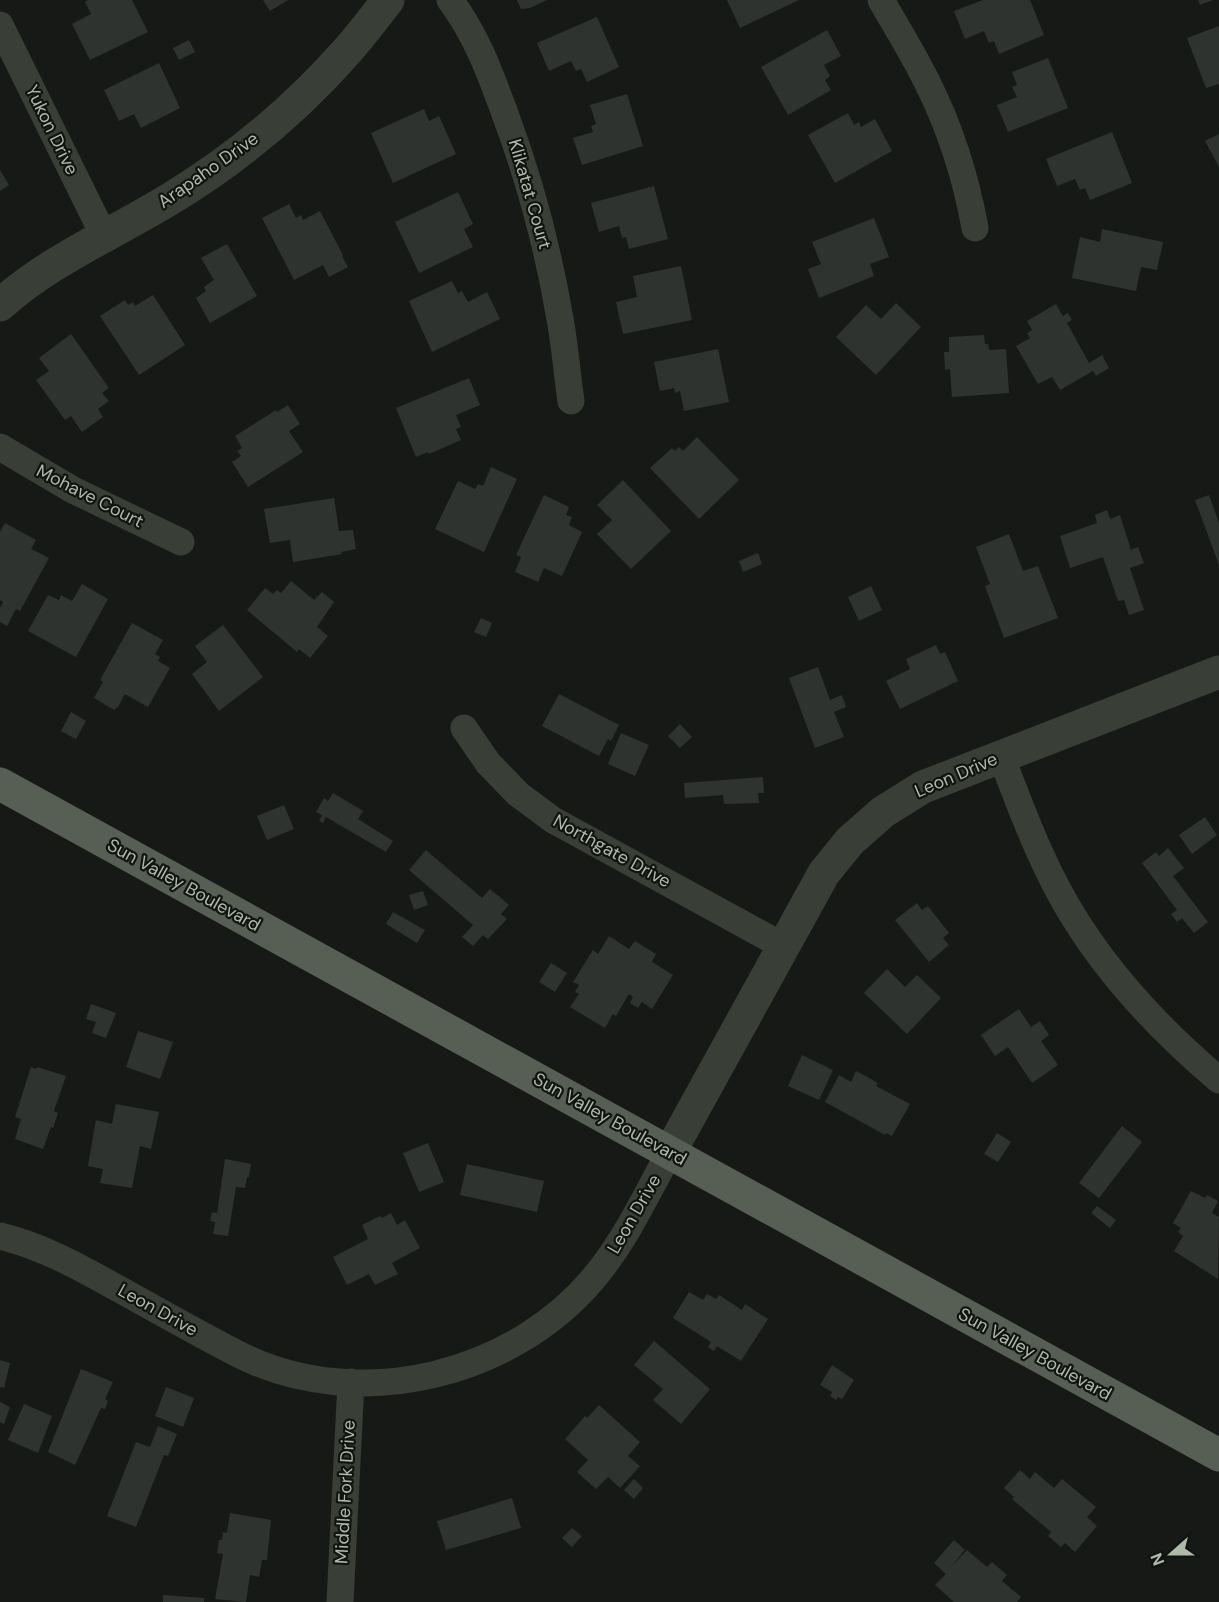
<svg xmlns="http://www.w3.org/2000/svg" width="1219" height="1602" viewBox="0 0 1219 1602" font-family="'DM Sans',sans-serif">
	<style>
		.building { fill: #2f332f }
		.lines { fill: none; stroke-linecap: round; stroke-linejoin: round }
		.minor { stroke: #393e37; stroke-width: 27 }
		.tertiary { stroke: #393e37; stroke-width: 33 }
		.primary { stroke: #575e53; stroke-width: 33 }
		.labels { text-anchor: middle; stroke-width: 4.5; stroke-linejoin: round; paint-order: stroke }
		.street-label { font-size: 18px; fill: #b0baa8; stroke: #121412 }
	</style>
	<rect width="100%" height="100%" fill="#171917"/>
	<path class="building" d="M88,0H132L148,32L90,60L72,24L91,14L85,2Z
		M263,0H288L270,11Z
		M517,0H547L530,8L521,9Z
		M727,0H799L740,28Z
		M983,0H1030L1044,35L999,54L994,41L989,43L984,31L965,39L954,11Z
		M1198,0H1213L1200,5Z
		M597,17L619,67L587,82L581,69L576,71L571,61L549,71L537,43Z
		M1219,26V84L1206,88L1187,38Z
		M827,30L841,56L824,65L830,76L825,80L831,90L788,115L761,67Z
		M189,40L195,52L179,60L173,48Z
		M1048,58L1068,108L1008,132L997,105L1017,97L1012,87L1017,85L1012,72Z
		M159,63L180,108L141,128L134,114L119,121L104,90Z
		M627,94L643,146L582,165L573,138L593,132L591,126L596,124L590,105Z
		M424,109L429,121L439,116L456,154L393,183L371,133Z
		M848,113L854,125L859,122L861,127L875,119L892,151L835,183L808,135Z
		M1112,132L1132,183L1090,200L1085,188L1080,190L1075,179L1057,186L1046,159Z
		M1219,134V167L1205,141Z
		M0,170L9,185L0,191Z
		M654,186L668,239L629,249L626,237L622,238L619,226L599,232L591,203Z
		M458,192L473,224L464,229L473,247L419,273L395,222Z
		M289,204L296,218L301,215L303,220L320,211L343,255L342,256L348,267L329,277L323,265L294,280L262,218Z
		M874,218L889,257L870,264L874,276L819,298L808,269L821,264L812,242Z
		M1102,229L1163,242L1157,270L1141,267L1136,291L1072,278L1080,237L1100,242Z
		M227,244L257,296L210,323L196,298L206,291L204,287L214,280L201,258Z
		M681,266L692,320L623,334L616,302L637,297L633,276Z
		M452,281L458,293L462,291L468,302L487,292L500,319L432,352L409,301Z
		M153,295L185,345L139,375L100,316L125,300L128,305L133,302L135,306Z
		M896,303L921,327L876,375L836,337L866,305L881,319Z
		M1056,304L1063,316L1068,313L1072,320L1067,323L1089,363L1102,355L1109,368L1096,376L1093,371L1060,390L1052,377L1038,384L1016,346L1030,338L1027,333L1032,330L1027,321Z
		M71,334L109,388L102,393L109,401L98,409L103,417L82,432L71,416L65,420L36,380L49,371L39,358Z
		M984,335L985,344H988L989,350L1006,349L1009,393L952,397L950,369L945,370L944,352H949V337Z
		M718,349L729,402L684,411L680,391L675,393L674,388L660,391L654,362Z
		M469,378L480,405L456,415L461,427L456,429L461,440L429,454L428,452L416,457L396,408Z
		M288,405L300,424L289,431L303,452L248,487L232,462L241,456L237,451L242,448L235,436L276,410L277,412Z
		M697,437L739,480L699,519L650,468L672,448L675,451L679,447L683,451Z
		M491,467L517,479L484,552L435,529L458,481L475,489L478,484L483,486Z
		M623,480L671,531L631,569L597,534L612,520L597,505Z
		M544,495L569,507L566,515L572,517L569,525L582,532L562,576L544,568L538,582L515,572L521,557L516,555Z
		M1209,495L1219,523V565L1195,500Z
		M334,498L339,531L353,530L356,549L341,552L342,554L293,562L290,540L270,543L264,509Z
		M1107,510L1110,519L1120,515L1131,550L1138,547L1144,563L1130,568L1144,610L1129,615L1124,600L1118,601L1103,557L1070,568L1060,536L1097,523L1095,515Z
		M5,523L36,540L31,549L49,558L20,611L16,609L7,626L0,622V608L3,602L0,600V532Z
		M1009,534L1023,571L1038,566L1058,618L1004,638L985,586L990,584L976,547Z
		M758,553L762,564L743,572L739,561Z
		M291,581L314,600L322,592L334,602L317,627L328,636L310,658L299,649L297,652L247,610L265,588L273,594L277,590L281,593Z
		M82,584L108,599L76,657L28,631L48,595L59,600L61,595L72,601Z
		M871,586L882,610L859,621L848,597Z
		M481,618L492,623L486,637L474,632Z
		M132,623L163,640L155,654L160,657L158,661L170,668L148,707L125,694L118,707L114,710L94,698L103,682L100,680Z
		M223,625L263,677L219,711L192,674L207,662L195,646Z
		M936,645L940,654L945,652L958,681L900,709L886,681L910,669L906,659Z
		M818,667L830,700L842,695L846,707L834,712L844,737L815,748L789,678Z
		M559,694L619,725L611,741L608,739L599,756L542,726Z
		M71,712L86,721L76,739L61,731Z
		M680,724L692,737L680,748L668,736Z
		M621,733L649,745L635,776L608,764Z
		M763,777L764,793H758L759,803L724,804L723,795L685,798L684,783Z
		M333,793L363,811L358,819L393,841L386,852L326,817L323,823L319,821L322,815L316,812L324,798L328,801Z
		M284,805L294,829L267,840L257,816Z
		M1205,817L1217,835L1192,854L1179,835Z
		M1168,848L1184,868L1173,876L1208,922L1194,933L1182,918L1177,922L1171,914L1177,910L1142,863L1156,852L1159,856Z
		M426,850L482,898L490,889L509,905L501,914L507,919L488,939L483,935L473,946L462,937L473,925L409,870Z
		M423,891L428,905L414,910L409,895Z
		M917,903L922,910L928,906L949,933L943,938L949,945L929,962L895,920Z
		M393,912L425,930L417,943L386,924Z
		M609,936L629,949L635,941L656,954L652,962L673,975L652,1009L642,1002L638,1008L630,1003L633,997L629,994L616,1016L613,1014L605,1028L570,1007L579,994L575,992L579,985L573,982L593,950L598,954Z
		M551,963L567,973L555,992L539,982Z
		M887,969L905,987L917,975L941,998L907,1034L864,993Z
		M91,1004L116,1013L106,1038L92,1033L96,1022L86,1019Z
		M1019,1009L1031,1027L1040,1021L1049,1035L1041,1041L1058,1065L1032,1083L1008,1047L995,1056L981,1035Z
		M138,1031L173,1042L160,1079L126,1067Z
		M802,1055L833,1070L819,1100L788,1086Z
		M31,1067L36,1069L37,1067L66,1076L54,1111L58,1113L53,1128L51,1127L43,1149L15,1139L21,1119L15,1117Z
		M856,1071L878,1083L876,1086L910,1104L892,1136L886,1133L885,1135L825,1102L839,1075L851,1082Z
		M116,1104L159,1112L151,1149L140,1146L132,1188L100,1183L103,1169L88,1166L96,1120L112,1124Z
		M1122,1126L1142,1142L1099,1198L1079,1183Z
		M997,1133L1011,1142L998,1162L984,1154Z
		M428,1143L444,1182L419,1192L403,1153Z
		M225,1159L251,1164L249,1177H247L245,1188L236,1187L228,1236L213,1234L215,1222L210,1221L212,1212L217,1213Z
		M467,1164L544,1181L537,1212L460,1195Z
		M1191,1191L1205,1198L1207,1195L1218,1201L1212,1213L1219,1217L1218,1279L1174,1251L1183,1236L1178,1232L1181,1228L1173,1223Z
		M1097,1206L1116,1220L1110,1228L1091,1213Z
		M391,1213L397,1225L405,1220L420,1248L392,1263L398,1274L375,1285L369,1274L347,1285L333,1257L368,1239L362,1225L380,1216L382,1218Z
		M689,1292L703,1300L707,1294L716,1299L719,1295L742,1310L745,1304L768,1319L741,1361L717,1346L714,1351L708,1347L711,1342L673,1318Z
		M654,1341L710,1389L681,1424L653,1400L663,1389L634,1365Z
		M0,1360L10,1363L4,1388L0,1387Z
		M832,1365L854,1380L842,1399L838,1397L836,1400L830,1396L832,1392L820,1385Z
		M81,1369L113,1382L105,1399L108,1401L105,1409L101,1408L75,1465L48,1452Z
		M166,1387L194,1398L183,1427L155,1416Z
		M0,1402L10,1407L4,1424L0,1422Z
		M24,1404L52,1416L38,1453L8,1440Z
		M599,1405L640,1442L628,1456L640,1466L620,1488L608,1477L596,1489L577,1472L588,1460L565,1439L585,1416L587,1418Z
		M158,1426L177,1434L168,1456L164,1455L136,1527L107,1516L136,1442L150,1447Z
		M1020,1470L1030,1479L1035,1472L1054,1488L1062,1479L1096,1507L1087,1517L1097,1526L1075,1552L1065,1543L1061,1547L1048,1536L1051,1532L1012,1499L1014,1497L1004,1488Z
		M634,1479L643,1488L634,1499L624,1490Z
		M512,1498L521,1528L446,1550L437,1521Z
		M230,1513L271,1520L267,1560H262L259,1577L250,1575L246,1602L215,1599L223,1554L217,1553L219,1540H222L223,1532L227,1533Z
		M572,1528L582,1536L572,1547L562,1538Z
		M954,1540L965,1550L949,1569L967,1550L987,1567L992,1562L1007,1575L1002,1581L1021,1597L1017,1602H954L935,1585L946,1574L934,1563Z
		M163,1595L204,1598V1602H163Z"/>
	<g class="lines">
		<path class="minor" d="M450,0C476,35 489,70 504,111C529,178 548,248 560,319C565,346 567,374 571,401
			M881,0C897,28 914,55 928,84C951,130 966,178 975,228
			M0,25L104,236
			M0,447L73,490L181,542
			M464,728L488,763L518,794L553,820L783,946
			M1001,756C1018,800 1034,844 1056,886C1095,961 1154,1025 1219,1080
			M0,1236C38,1245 74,1264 108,1283C152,1307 195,1332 240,1355C360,1415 520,1375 601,1269C629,1233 648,1191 670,1152
			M340,1602L351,1382"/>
		<path class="tertiary" d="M0,305C50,260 113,234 170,199C236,159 297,108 348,50C362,34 375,17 388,0
			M670,1152L824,873L850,841L883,812L923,787L1219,672"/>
		<path class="primary" d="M0,784L1219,1455"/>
	</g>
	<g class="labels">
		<g class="street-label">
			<text transform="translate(52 130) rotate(64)" y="6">Yukon Drive</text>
			<text transform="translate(208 170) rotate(-35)" y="6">Arapaho Drive</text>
			<text transform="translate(530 194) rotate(74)" y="6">Klikatat Court</text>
			<text transform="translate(90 496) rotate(27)" y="6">Mohave Court</text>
			<text transform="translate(956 775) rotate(-23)" y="6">Leon Drive</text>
			<text transform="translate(612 851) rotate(29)" y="6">Northgate Drive</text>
			<text transform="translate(184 885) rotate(29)" y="6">Sun Valley Boulevard</text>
			<text transform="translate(610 1119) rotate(29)" y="6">Sun Valley Boulevard</text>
			<text transform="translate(634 1214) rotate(-60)" y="6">Leon Drive</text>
			<text transform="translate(158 1310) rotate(29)" y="6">Leon Drive</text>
			<text transform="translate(1035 1354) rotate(29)" y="6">Sun Valley Boulevard</text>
			<text transform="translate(345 1492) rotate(-87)" y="6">Middle Fork Drive</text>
		</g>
	</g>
	<g transform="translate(1171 1554) rotate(249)" stroke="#121412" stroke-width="4.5" paint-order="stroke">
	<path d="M0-4.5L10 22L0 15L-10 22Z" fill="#b0baa8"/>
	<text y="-9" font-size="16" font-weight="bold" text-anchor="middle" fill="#b0baa8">N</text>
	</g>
</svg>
